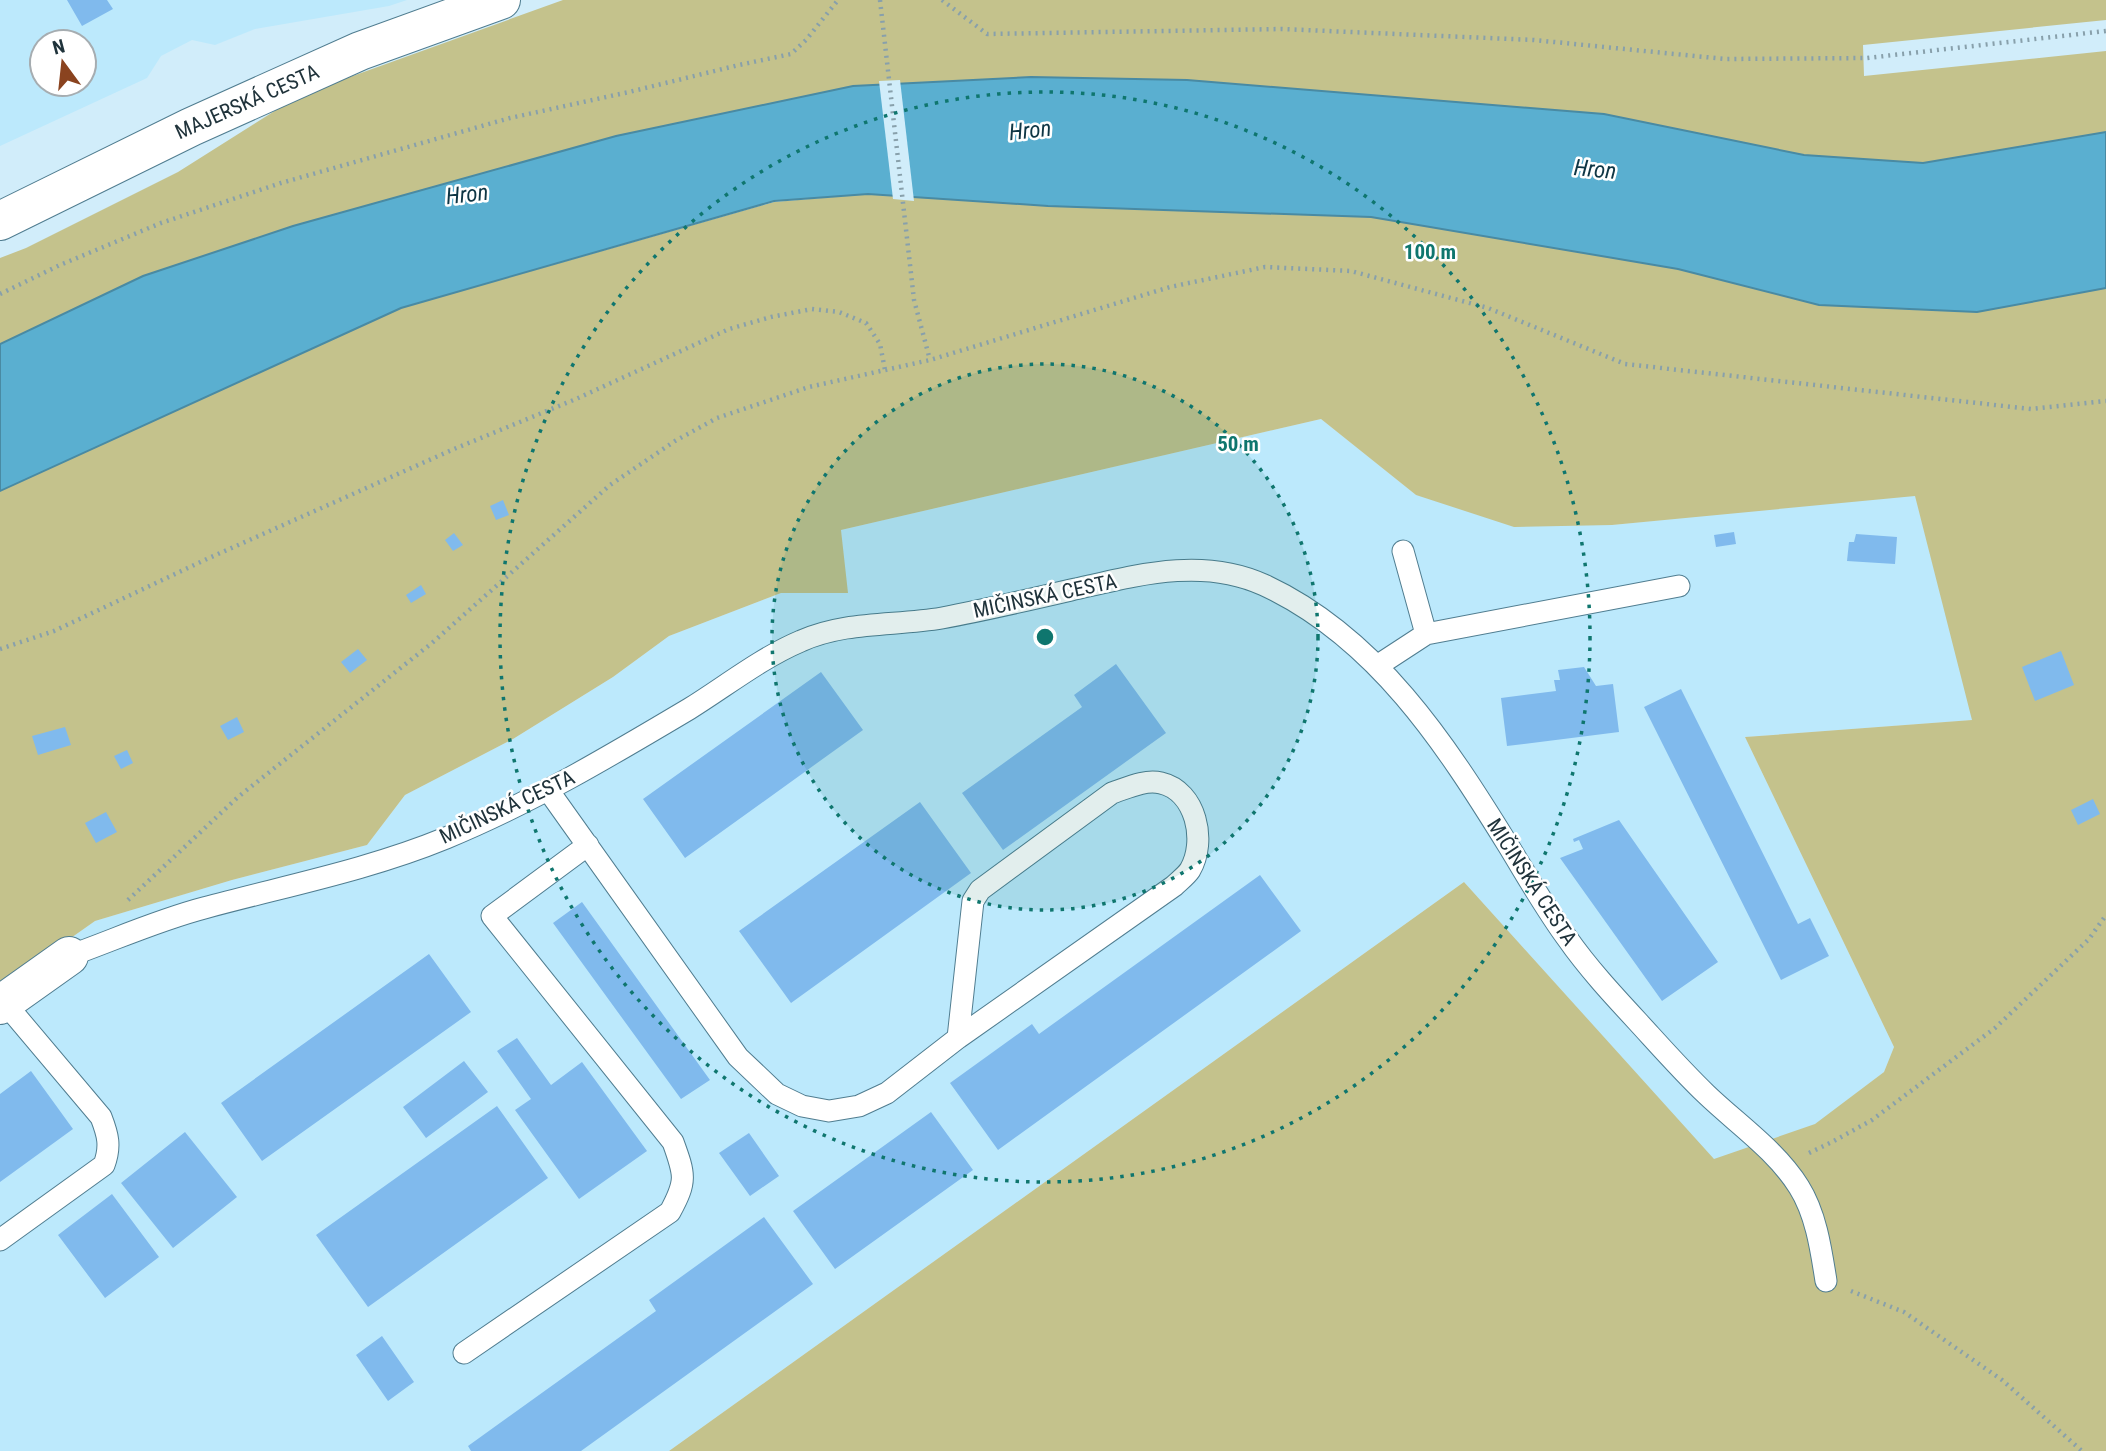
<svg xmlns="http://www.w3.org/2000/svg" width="2106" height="1451" viewBox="0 0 2106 1451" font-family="'Roboto Condensed',sans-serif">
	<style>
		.built { fill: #bce9fc; fill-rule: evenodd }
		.green { fill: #c4c28c }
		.water { fill: #5aafd0; stroke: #498aa3; stroke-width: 2 }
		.pier { fill: #d1edfa }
		.building { fill: #80baed }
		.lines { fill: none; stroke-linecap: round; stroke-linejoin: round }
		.lane-casing { stroke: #507d90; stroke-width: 23 }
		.street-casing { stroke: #507d90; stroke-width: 40 }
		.path { stroke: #88a0ab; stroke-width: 4.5; stroke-dasharray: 2 5; stroke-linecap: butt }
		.lane { stroke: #fff; stroke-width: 21 }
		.street { stroke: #fff; stroke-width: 38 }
		.ring { fill: none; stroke: #0f766e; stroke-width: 3.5; stroke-dasharray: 3.5 7 }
		.labels { text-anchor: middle; stroke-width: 5; stroke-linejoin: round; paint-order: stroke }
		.street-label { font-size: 21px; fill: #20333b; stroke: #fff }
		.water-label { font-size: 23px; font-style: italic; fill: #0f3645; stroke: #fff }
		.centre { fill: #0f766e; stroke: #fff; stroke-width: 3.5 }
		.ring-label { font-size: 21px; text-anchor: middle; font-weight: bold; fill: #0f766e; stroke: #fff; stroke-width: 5; stroke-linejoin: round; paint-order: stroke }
	</style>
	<rect width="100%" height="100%" fill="#d1edfa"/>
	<path class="built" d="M0,0H407L389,6L255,29L215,45L192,40L161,56L147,78L0,146ZM42,42H84V84H42Z
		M1321,419L1416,495L1612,525L1915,495L1973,720L1745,737L1894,1047L1884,1072L1816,1124L1714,1160L1464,882L669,1451H0V988L95,921L232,880L367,845L405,795L513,739L613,677L669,636L781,593H847L841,530Z"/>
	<path class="green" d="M563,0H2106V20L1863,45L1864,76L2106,51V132L1923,163L1804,155L1604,114L1187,80L1031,77L853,86L616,136L293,226L143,276L0,344V258L26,248L178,172L300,95Z
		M868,194L1048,206L1371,217L1678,269L1819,305L1977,312L2106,288V1451H669L1464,882L1714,1159L1815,1124L1884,1072L1894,1047L1745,737L1972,720L1915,496L1612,525L1514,527L1416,495L1321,419L841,530L848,593H781L669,636L613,677L513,739L405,795L367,845L232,880L95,921L0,988V491L401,308L774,202Z"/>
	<path class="water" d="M1031,77L1187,80L1604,114L1804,155L1923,163L2106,132V288L1977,312L1819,305L1678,269L1371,217L1048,206L868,194L774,201L401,308L0,491V344L143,276L293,226L616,136L853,86Z"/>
	<path class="pier" d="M900,80L914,201L893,199L879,81Z"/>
	<path class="building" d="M67,0H107L113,9L82,26Z
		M503,500L509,515L496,520L490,506Z
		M1734,532L1736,544L1716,547L1714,535Z
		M454,533L463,545L453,551L445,540Z
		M1856,534L1897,537L1895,564L1847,561L1849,542H1854Z
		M421,585L426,594L411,603L406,595Z
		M358,649L367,660L350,673L341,662Z
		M2061,651L2074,685L2035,701L2022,667Z
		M1116,664L1166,733L1003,850L962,793L1082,707L1074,695Z
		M1584,667L1596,686L1613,684L1619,732L1507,746L1501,698L1556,691L1554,680H1560L1558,670Z
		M821,672L863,730L685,858L643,799Z
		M1681,689L1798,924L1810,918L1829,956L1781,980L1644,707Z
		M237,717L244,732L228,740L220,726Z
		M65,727L71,745L38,755L32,736Z
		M127,750L133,763L121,769L114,756Z
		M2093,799L2100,814L2078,825L2071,810Z
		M920,802L971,873L791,1003L739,931Z
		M106,812L117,832L96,843L85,823Z
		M1619,820L1718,962L1662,1001L1560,858L1583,849L1579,840L1574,842L1573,839Z
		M1260,875L1301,931L998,1150L950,1083L1032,1024L1039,1034Z
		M582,902L710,1080L681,1099L553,923Z
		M429,954L471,1012L262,1161L221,1103Z
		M517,1038L551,1085L582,1062L647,1151L579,1199L515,1110L531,1099L497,1051Z
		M464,1061L488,1092L426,1138L403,1107Z
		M31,1071L73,1129L0,1182V1094Z
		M497,1106L548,1178L368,1307L316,1235Z
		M931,1112L973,1170L835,1269L793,1211Z
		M185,1132L237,1197L173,1248L121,1183Z
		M749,1133L779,1176L750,1196L719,1153Z
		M112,1194L159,1257L105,1298L58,1235Z
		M764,1217L813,1284L581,1451H471L468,1446L656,1311L649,1300Z
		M382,1336L414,1382L388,1401L356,1355Z"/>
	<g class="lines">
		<g class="lane-casing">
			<path id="lane" d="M1403,551L1426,634
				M1377,666L1426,634L1679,586
				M548,790L738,1057L777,1094L802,1106L829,1111L859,1106L887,1093L958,1038L1174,886C1179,881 1186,876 1190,870C1207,841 1196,791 1161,783C1145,779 1127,788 1112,793L980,890L973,901L958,1038
				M69,956C114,940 158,920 204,908C285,886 368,870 446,838C531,803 610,756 689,709C726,686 761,658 801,641C845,621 895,626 942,618C985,610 1028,600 1071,590C1134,576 1201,556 1264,585C1376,637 1445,743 1508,845C1527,876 1545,908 1567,938C1588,968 1613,995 1638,1022C1660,1046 1682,1071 1706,1094C1736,1123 1776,1150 1799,1187C1816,1214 1821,1249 1826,1281
				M0,1240L104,1165C111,1146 108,1135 101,1117L4,1002
				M464,1353L670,1212C687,1181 685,1175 673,1142L492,916L588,845"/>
		</g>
		<g class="street-casing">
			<path id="street" d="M0,221L191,127L360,51L501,0
				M0,1005L69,956"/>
		</g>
		<path class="path" d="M880,0L914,300L930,360
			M942,0L987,34L1282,29L1534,40L1725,59L1867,58L2106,31
			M0,294L60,265L161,223L281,183L510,118L629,92L739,65L791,54L806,40L838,0
			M0,649L54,631L209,558L454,449L576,399L729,329L771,317L812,309L839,312L866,323L880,344L885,370
			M128,900L238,797L432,643L610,485L675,441L717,418L809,387L930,360L1170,287L1265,267L1351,271L1488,308L1625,364L2031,409L2106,401
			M1809,1153L1832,1142L1872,1120L1995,1028L2089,939L2106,915
			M1851,1291L1904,1312L2002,1380L2082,1451"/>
		<use href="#lane" class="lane"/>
		<use href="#street" class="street"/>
	</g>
	<circle cx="1045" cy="637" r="273" fill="#0f766e" fill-opacity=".12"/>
	<g class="ring">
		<circle cx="1045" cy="637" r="273"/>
		<circle cx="1045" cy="637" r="545"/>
	</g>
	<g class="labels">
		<g class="street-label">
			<text transform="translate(247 102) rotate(-24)" y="7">MAJERSKÁ CESTA</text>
			<text transform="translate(1045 596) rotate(-12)" y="7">MIČINSKÁ CESTA</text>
			<text transform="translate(507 807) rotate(-25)" y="7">MIČINSKÁ CESTA</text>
			<text transform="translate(1532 882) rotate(57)" y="7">MIČINSKÁ CESTA</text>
		</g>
		<g class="water-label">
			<text transform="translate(1030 130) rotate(-6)" y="8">Hron</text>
			<text transform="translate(1595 169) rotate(5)" y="8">Hron</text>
			<text transform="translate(467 194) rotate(-6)" y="8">Hron</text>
		</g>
	</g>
	<circle cx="1045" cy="637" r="10" class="centre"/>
	<g class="ring-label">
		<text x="1430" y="259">100 m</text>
		<text x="1238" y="451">50 m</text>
	</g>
	<g transform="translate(63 63) rotate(345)"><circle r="33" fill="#ffffff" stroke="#a6adb1" stroke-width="2"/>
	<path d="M0-5L12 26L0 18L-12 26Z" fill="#8a431f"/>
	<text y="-10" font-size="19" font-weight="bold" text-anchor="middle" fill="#20333b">N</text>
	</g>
</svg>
